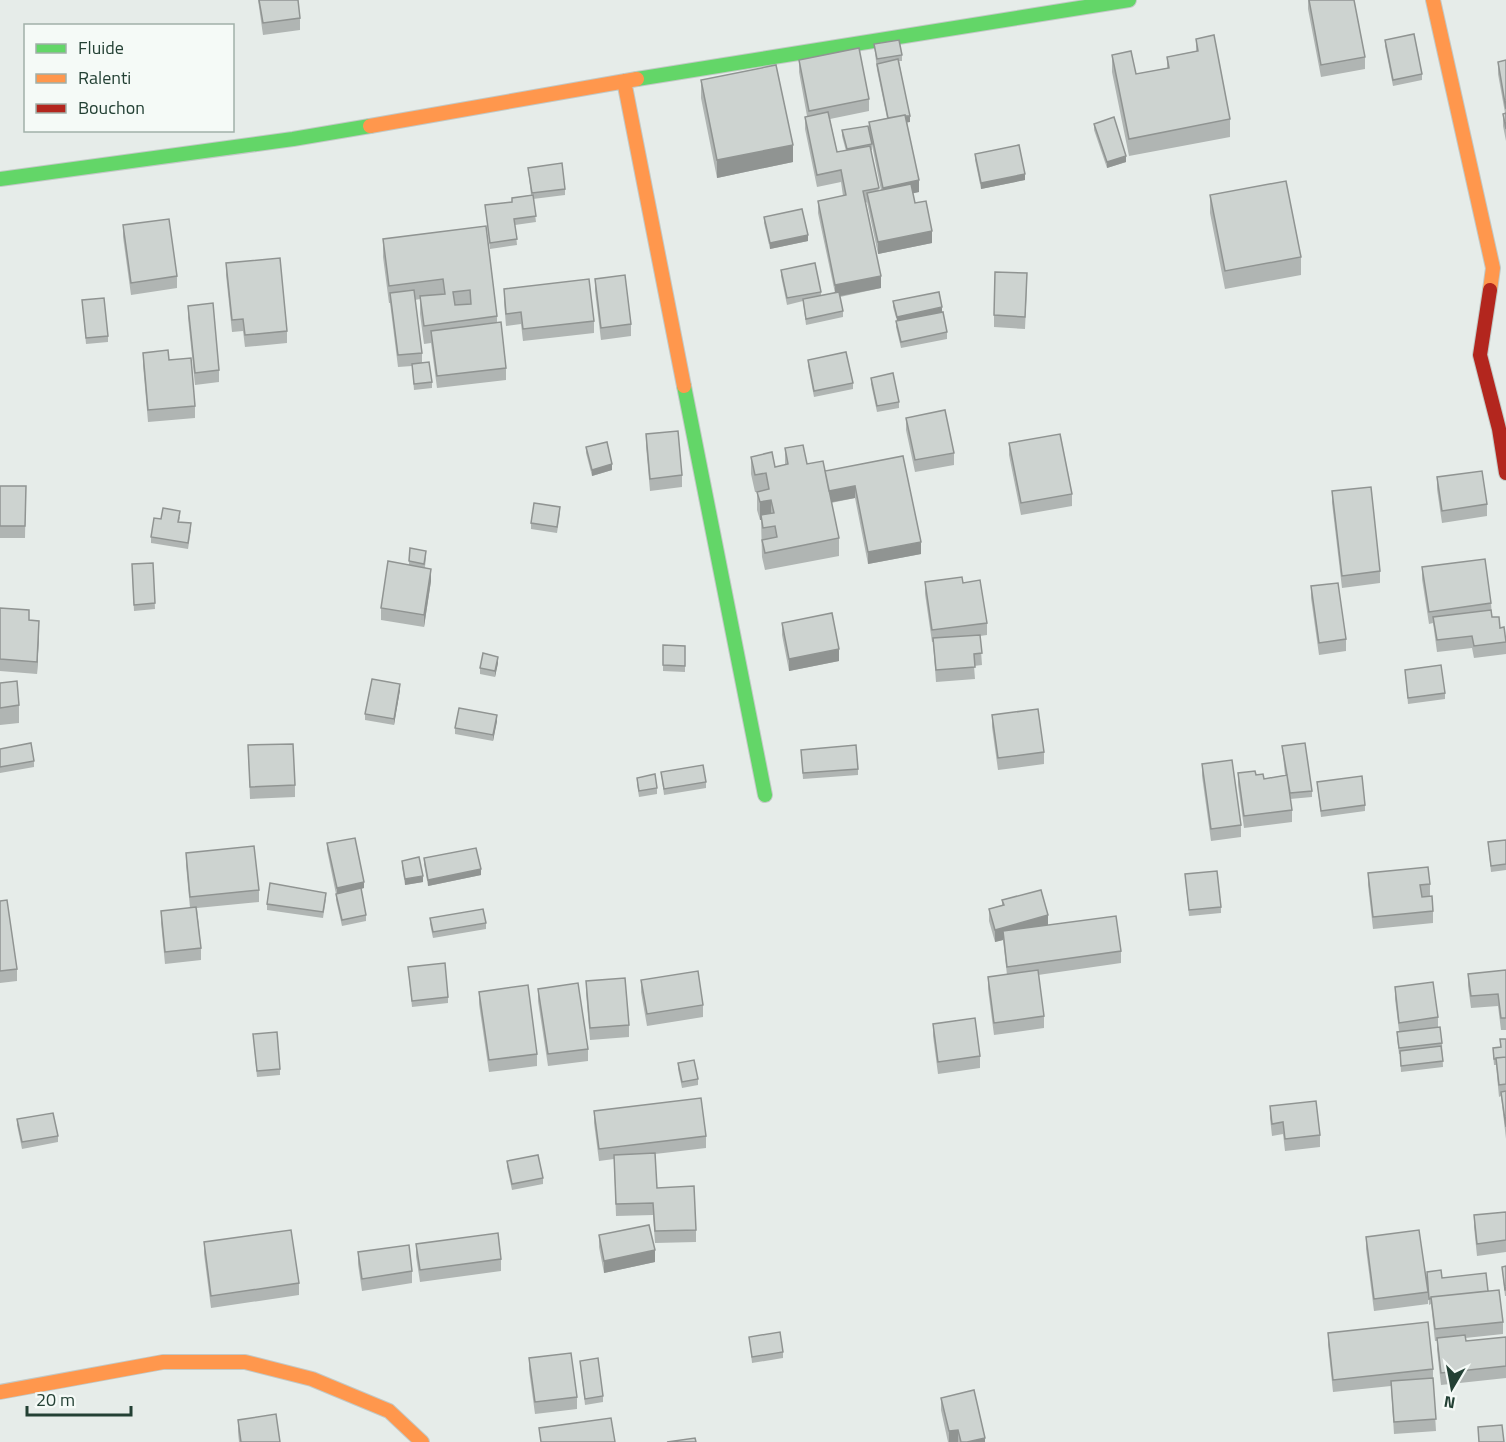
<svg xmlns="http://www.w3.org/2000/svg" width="1506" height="1442" viewBox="0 0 1506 1442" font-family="'Titillium Web',sans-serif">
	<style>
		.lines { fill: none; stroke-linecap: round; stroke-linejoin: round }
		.fast-casing { stroke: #c2c9c6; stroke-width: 16 }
		.slow-casing { stroke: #c2c9c6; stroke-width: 16 }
		.jam-casing { stroke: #c2c9c6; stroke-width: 16 }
		.fast { stroke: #63d668; stroke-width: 14 }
		.slow { stroke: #ff974d; stroke-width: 14 }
		.jam { stroke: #b3261e; stroke-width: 14 }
		.wall { fill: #b0b5b3; fill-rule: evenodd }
		.shaded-wall { fill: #909492 }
		.building { fill: #cdd3d0; stroke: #909492; stroke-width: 1.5; fill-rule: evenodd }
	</style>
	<rect width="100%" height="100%" fill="#e6ece9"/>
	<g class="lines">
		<g class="fast-casing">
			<path id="fast" d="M637,79L1129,0
				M0,179L293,139L370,126
				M684,386L765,795"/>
		</g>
		<g class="slow-casing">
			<path id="slow" d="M1433,0L1493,268L1490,290
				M624,81L684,386
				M370,126L637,79
				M0,1392L163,1362H245L312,1379L389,1411L422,1442"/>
		</g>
		<g class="jam-casing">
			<path id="jam" d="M1490,290L1480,355L1499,429L1506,473"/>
		</g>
		<use href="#fast" class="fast"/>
		<use href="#slow" class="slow"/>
		<use href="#jam" class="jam"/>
	</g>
	<path class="wall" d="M258,0H298L300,18V30L263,35Z
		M1308,0H1354L1365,57V69L1321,77L1308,9Z
		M1196,39L1230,119V137L1129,156L1112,72V55L1136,74L1167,68V57L1196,51Z
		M1385,40L1422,74V80L1393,86L1385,46Z
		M874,44L902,55V61H899L910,122H907L919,192L913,193L915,203L932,243L878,254L867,202L866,203L881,288L840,297L843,311V317L806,325L803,301L787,305L781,276V270L821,292V296L835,293L818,213V201L843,196L841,182L817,187L805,129V117L807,116L799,72V60L869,99V111L830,119L837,152L846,151L842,136V130L869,134V122L887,118L877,70ZM872,145L881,190L879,191L871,150H872Z
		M1506,60V141L1503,126V114L1505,113L1498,74V62Z
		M701,80L793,162L717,178L701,98Z
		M1094,124L1126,162L1107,168L1094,130Z
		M975,154L1025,180L981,189L975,160Z
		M528,168L565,189V195L533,199L536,222L515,225L517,245L490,249L485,205L512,202V198L531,195Z
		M1210,195L1301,257V275L1225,289L1210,213Z
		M764,217L808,241L770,249L764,223Z
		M123,225L177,276V288L131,295L123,237Z
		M486,226L497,316V322L506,368V380L437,388L431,343L424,344L420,314V299L415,300L422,353V363L432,382V388L414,390L412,366L398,367L390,303H389L383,257V239Z
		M226,263L287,331V343L245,347L243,331L232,332L226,275Z
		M595,279L631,324V336L601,340L595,291Z
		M1027,285L1025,329L994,327V315Z
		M504,289L594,321V333L523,341L521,324L506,326L504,301Z
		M82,300L108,336V342L86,344Z
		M893,301L942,312L947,332V339L901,348L896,327L897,321L893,307Z
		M188,306L219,370V382L195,385L188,318Z
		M143,353L169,360L195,406V418L148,422L143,365Z
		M808,360L853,383V389L814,397L808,366Z
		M871,378L899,402V408L877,412L871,384Z
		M906,418L954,453V465L915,472L906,430Z
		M646,434L682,475V487L650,491L646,446Z
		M1009,443L1072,494V506L1021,515L1009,455Z
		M586,447L612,470L592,476L586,453Z
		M785,448L807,464L825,471L903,456L921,554L868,564L855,498L831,503L839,538V556L765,570L762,557L761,520H760L757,510V492H755L751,474V457L775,467L785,465Z
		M1437,477L1487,504V516L1442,523L1437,489Z
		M0,486H26L25,538H0Z
		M1332,491L1380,571V583L1342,588L1332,503Z
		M560,513L557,533L531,529V523Z
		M180,517L179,522L191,530L188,549L151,543V537L161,519Z
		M426,557L425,567L431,581L424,627L381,620V608L409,565V561Z
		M153,563L155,609L134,611L132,570Z
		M1422,567L1491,603L1492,617L1500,628L1506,638V654L1474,658L1472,648L1437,652L1433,623L1429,624L1422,579Z
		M925,582L963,583L987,623V635L980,636L982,665L974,666L975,679L936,682L933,642H932L925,594Z
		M1311,586L1346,639V651L1319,655L1311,598Z
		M0,608L29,620L39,633L37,674L0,671Z
		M782,623L839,661L789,671L782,635Z
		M663,645L685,646V672L663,671Z
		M498,663L495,677L480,674V668Z
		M1405,670L1445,693V699L1408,704Z
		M0,683L19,705V723L0,725Z
		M400,690L394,725L365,720V714Z
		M992,715L1044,752V764L998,770L992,727Z
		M497,721L493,741L455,734V728Z
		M248,745L295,785V797L250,799Z
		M1282,746L1312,791V797L1290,799L1292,810V822L1244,828L1238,785V773L1256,775L1264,779L1285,775Z
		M0,749L34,761V767L0,773Z
		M801,750L858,769V775L803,779Z
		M1202,764L1241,825V837L1211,841L1202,776Z
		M661,772L706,782V788L664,795Z
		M637,778L657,788V794L639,797L637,784Z
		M1317,782L1365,805V811L1321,817Z
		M1506,840V870L1491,872L1488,842Z
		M327,843L364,888L361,889L366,915V921L342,926L336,900V894L327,850Z
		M186,853L259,890V902L197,908L201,948V960L165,964L161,923V911L190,908L186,865Z
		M424,858L481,875L428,886L424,864Z
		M402,861L423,882L405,885L402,867Z
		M1368,873L1430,884V896L1433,911V923L1373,929L1368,885Z
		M1185,874L1221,907V913L1189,916Z
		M326,899L323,918L267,910V904Z
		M1002,900L1048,925L1121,951V963L1038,975L1044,1016V1028L994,1035L988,989V977L1007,975L1003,940L995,942L989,921V909L1002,905Z
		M0,901L17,969V981L0,983Z
		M430,918L486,923V929L433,938L430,924Z
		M408,967L448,997V1003L412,1007Z
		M1506,970V1030H1501L1498,1006L1471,1008L1468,986V974Z
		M641,980L703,1005V1017L647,1026L641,992Z
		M586,981L629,1025V1037L590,1040L586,993Z
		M1395,987L1438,1017V1027L1442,1043L1443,1067L1401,1072L1400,1054H1399L1397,1038V1032L1399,1031L1395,999Z
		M538,989L588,1049V1061L548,1066L538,1001Z
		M479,992L537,1054V1066L489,1072L479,1004Z
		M933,1024L980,1056V1068L938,1074L933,1036Z
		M253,1034L280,1069V1075L257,1077Z
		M1500,1039H1506V1139L1501,1096L1499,1097L1496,1065H1494L1493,1054V1048L1500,1047Z
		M678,1063L698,1079V1085L682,1088L678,1069Z
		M1270,1106L1320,1135V1147L1285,1151L1283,1134L1272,1136L1270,1118Z
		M594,1111L706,1136V1148L655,1154L657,1188L696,1230V1242L655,1243L653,1215L616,1216L614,1159L599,1161L594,1123Z
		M17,1119L58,1136V1142L22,1149L17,1125Z
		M507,1161L543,1178V1184L512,1190L507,1167Z
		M1506,1212V1252L1477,1256L1474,1227V1215Z
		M599,1235L655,1262L604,1273L599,1247Z
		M1366,1237L1428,1292V1304L1374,1311L1366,1249Z
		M204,1242L299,1283V1295L211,1308L204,1254Z
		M416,1244L501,1259V1271L420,1282L416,1256Z
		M358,1252L412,1271V1283L362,1291L358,1264Z
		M1506,1266V1296H1505L1502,1267Z
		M1427,1272L1442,1278L1488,1291L1503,1322V1334L1465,1338L1466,1341L1506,1337V1378L1441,1385L1437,1350V1341H1435L1431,1304L1429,1305Z
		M1328,1333L1433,1369V1381L1436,1431L1394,1434L1391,1386L1333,1392L1328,1345Z
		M749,1337L783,1352V1358L752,1363Z
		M529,1358L577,1397V1409L535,1414L529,1370Z
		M580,1361L603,1396V1402L585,1405Z
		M941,1398L985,1442H948L941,1410Z
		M238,1420L280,1442H239L238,1432Z"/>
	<path class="shaded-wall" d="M910,116V122L889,126V120Z
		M793,145V162L717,178V160Z
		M1126,156V162L1107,168V162Z
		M1025,174V180L981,189V183Z
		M919,180V192L883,200V188Z
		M932,231V243L878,254V242Z
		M808,235V241L770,249V243Z
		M881,276V288L835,297V285Z
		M942,307V313L897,323V317Z
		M612,464V470L592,476V470Z
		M855,486V498L827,503V491Z
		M771,500V517L761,515V520H760V502Z
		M921,542V554L868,564V552Z
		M431,569V581L424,627V615Z
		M39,621V633L37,674V662Z
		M839,649V661L789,671V659Z
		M498,657V663L495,677V671Z
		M400,684V690L394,725V719Z
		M497,715V721L493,741V735Z
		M481,869V875L428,886V880Z
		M423,876V882L405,885V879Z
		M364,882V888L337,894V888Z
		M1048,915V927L1003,931V940L995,942V930Z
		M655,1250V1262L604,1273V1261Z
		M958,1430V1442H949V1431Z
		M985,1438V1442H967Z"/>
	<path class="building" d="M259,0H298L300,18L263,23Z
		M1309,0H1354L1365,57L1321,65Z
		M1414,34L1422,74L1393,80L1385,40Z
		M1214,35L1230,119L1129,139L1112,55L1131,51L1136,74L1169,68L1167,57L1198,51L1196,39Z
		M899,40L902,55L877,59L874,44Z
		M859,48L869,99L809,111L799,60Z
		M898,59L910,116H906L905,115L888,118L877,64Z
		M1506,60V109L1498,62Z
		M776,65L793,145L717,160L701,80Z
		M828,112L837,152L870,146L879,188L863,191L881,276L835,285L818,201L846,195L841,170L817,175L805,117Z
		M1506,113V129L1503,114Z
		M905,115L919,180L883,188L869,122Z
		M1114,117L1126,156L1107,162L1094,124Z
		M868,126L872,144L847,149L842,130Z
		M1019,145L1025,174L981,183L975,154Z
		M562,163L565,189L532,193L528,168Z
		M1286,181L1301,257L1225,271L1210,195Z
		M911,184L915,203L926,201L932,231L878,242L867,193Z
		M533,195L536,216L514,219L517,239L490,243L485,205L512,202V198Z
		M802,209L808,235L770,243L764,217Z
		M169,219L177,276L131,283L123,225Z
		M486,226L497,316L424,326L420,296L445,294L443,279L389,286L383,239ZM470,290L471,304L455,305L453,292Z
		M280,258L287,331L245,335L243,319L232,320L226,263Z
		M815,263L821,292L787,298L781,270Z
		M995,272L1027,273L1025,317L994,315Z
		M625,275L631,324L601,328L595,279Z
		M589,279L594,321L523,329L521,312L506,314L504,289Z
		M414,290L422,353L398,355L390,293Z
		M839,292L843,311L806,319L803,299Z
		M939,292L942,307L897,317L893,301Z
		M104,298L108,336L86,338L82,300Z
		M213,303L219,370L195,373L188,306Z
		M943,312L947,332L901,342L896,321Z
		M501,322L506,368L437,376L431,331Z
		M168,350L169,360L191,358L195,406L148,410L143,353Z
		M846,352L853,383L814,391L808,360Z
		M429,362L432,382L414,384L412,364Z
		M893,373L899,402L877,406L871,378Z
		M945,410L954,453L915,460L906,418Z
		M678,431L682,475L650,479L646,434Z
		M1060,434L1072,494L1021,503L1009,443Z
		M607,442L612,464L592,470L586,447Z
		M803,445L807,464L823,461L839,538L765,553L762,540L777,537L775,526L763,528L761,515L774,513L771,500L760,502L757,492L769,489L766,473L755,475L751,457L772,452L775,467L788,464L785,448Z
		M903,456L921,542L868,552L855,486L829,491L825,471Z
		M1482,471L1487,504L1442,511L1437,477Z
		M0,486H26L25,526H0Z
		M1371,487L1380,571L1342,576L1332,491Z
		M534,503L560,507L557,527L531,523Z
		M163,508L180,511L178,522L191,523L188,543L151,537L154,518L161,519Z
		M410,548L426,551L424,564L409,561Z
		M1485,559L1491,603L1429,612L1422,567Z
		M388,561L431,569L424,615L381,608Z
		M153,563L155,603L134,605L132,564Z
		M962,577L963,583L980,580L987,623L932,630L925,582Z
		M1338,583L1346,639L1319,643L1311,586Z
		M0,608L29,610V620L39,621L37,662L0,659Z
		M1491,610L1492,617H1499L1500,628L1504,627L1506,642L1474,646L1472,636L1437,640L1433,617Z
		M832,613L839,649L789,659L782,623Z
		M980,635L982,653L974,654L975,667L936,670L933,638Z
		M663,645L685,646V666L663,665Z
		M483,653L498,657L495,671L480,668Z
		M1441,665L1445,693L1408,698L1405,670Z
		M372,679L400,684L394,719L365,714Z
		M17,681L19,705L0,708V683Z
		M459,708L497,715L493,735L455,728Z
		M1038,709L1044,752L998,758L992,715Z
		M31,743L34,761L0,767V749Z
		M1305,743L1312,791L1290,793L1282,746Z
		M293,744L295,785L250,787L248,745Z
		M856,745L858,769L803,773L801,750Z
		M1232,760L1241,825L1211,829L1202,764Z
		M703,765L706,782L664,789L661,772Z
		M1255,771L1256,775L1263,774L1264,779L1287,775L1292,810L1244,816L1238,773Z
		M655,774L657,788L639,791L637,778Z
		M1362,776L1365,805L1321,811L1317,782Z
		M355,838L364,882L337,888L327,843Z
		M1506,840V864L1491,866L1488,842Z
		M254,846L259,890L190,897L186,853Z
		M476,848L481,869L428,880L424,858Z
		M419,857L423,876L405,879L402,861Z
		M1428,867L1430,884L1420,885L1422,897L1432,896L1433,911L1373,917L1368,873Z
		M1217,871L1221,907L1189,910L1185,874Z
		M270,883L326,893L323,912L267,904Z
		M361,888L366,915L342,920L336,894Z
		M1041,890L1048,915L995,930L989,909L1004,905L1002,900Z
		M7,900L17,969L0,971V901Z
		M196,907L201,948L165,952L161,911Z
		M483,909L486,923L433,932L430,918Z
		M1116,916L1121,951L1007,967L1003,931Z
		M445,963L448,997L412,1001L408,967Z
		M1038,970L1044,1016L994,1023L988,977Z
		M1506,970V1018H1501L1498,994L1471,996L1468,974Z
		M698,971L703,1005L647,1014L641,980Z
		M625,978L629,1025L590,1028L586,981Z
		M1433,982L1438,1017L1399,1023L1395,987Z
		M578,983L588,1049L548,1054L538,989Z
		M528,985L537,1054L489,1060L479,992Z
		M975,1018L980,1056L938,1062L933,1024Z
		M1440,1027L1442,1043L1399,1048L1397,1032Z
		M277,1032L280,1069L257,1071L253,1034Z
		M1500,1039H1506V1057L1496,1058V1059H1494L1493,1048L1501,1047Z
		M1441,1046L1443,1061L1401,1066L1400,1051Z
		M1506,1057V1084L1499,1085L1496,1058Z
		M694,1060L698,1079L682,1082L678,1063Z
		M1506,1091V1127L1501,1092Z
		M701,1098L706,1136L599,1149L594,1111Z
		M1316,1101L1320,1135L1285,1139L1283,1122L1272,1124L1270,1106Z
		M53,1113L58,1136L22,1142L17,1119Z
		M655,1153L657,1188L694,1186L696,1230L655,1231L653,1203L616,1204L614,1155Z
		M538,1155L543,1178L512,1184L507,1161Z
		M1506,1212V1240L1477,1244L1474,1215Z
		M649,1225L655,1250L604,1261L599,1235Z
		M291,1230L299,1283L211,1296L204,1242Z
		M1419,1230L1428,1292L1374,1299L1366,1237Z
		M498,1233L501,1259L420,1270L416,1244Z
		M409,1245L412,1271L362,1279L358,1252Z
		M1506,1266V1290H1505L1502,1267Z
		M1441,1270L1442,1278L1486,1273L1488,1291L1431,1297V1298L1429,1299L1427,1272Z
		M1499,1290L1503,1322L1435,1329L1431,1297Z
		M1428,1322L1433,1369L1333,1380L1328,1333Z
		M780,1332L783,1352L752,1357L749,1337Z
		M1465,1335L1466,1341L1506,1337V1366L1441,1373L1437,1338Z
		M571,1353L577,1397L535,1402L529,1358Z
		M598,1358L603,1396L585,1399L580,1361Z
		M1433,1378L1436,1419L1394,1422L1391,1381Z
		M974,1390L985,1438L967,1442H961L958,1430L949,1431L941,1398Z
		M276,1414L280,1442H241L238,1420Z
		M611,1418L615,1442H541L539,1428Z
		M1502,1425L1504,1442H1479L1478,1427Z
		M695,1438L696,1442H667Z"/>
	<rect x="24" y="24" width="210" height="108" fill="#f5faf7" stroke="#a1b0a9" stroke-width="1.5"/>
	<rect x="36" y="44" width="30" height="9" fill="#63d668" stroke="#a1b0a9" stroke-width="1.5"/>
	<text x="78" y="54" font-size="18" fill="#234034">Fluide</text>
	<rect x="36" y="74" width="30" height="9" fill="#ff974d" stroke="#a1b0a9" stroke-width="1.5"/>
	<text x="78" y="84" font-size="18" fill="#234034">Ralenti</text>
	<rect x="36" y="104" width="30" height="9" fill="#b3261e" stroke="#a1b0a9" stroke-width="1.5"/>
	<text x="78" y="114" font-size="18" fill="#234034">Bouchon</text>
	<g transform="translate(1452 1388) rotate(190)" stroke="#f5faf7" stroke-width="4.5" paint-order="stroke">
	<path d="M0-4.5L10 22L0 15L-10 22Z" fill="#234034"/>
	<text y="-9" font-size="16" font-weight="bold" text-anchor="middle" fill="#234034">N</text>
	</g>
	<path d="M27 1406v9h104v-9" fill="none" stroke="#234034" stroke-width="3"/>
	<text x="36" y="1406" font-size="18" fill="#234034" stroke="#f5faf7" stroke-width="4.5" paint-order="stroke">20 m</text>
</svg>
